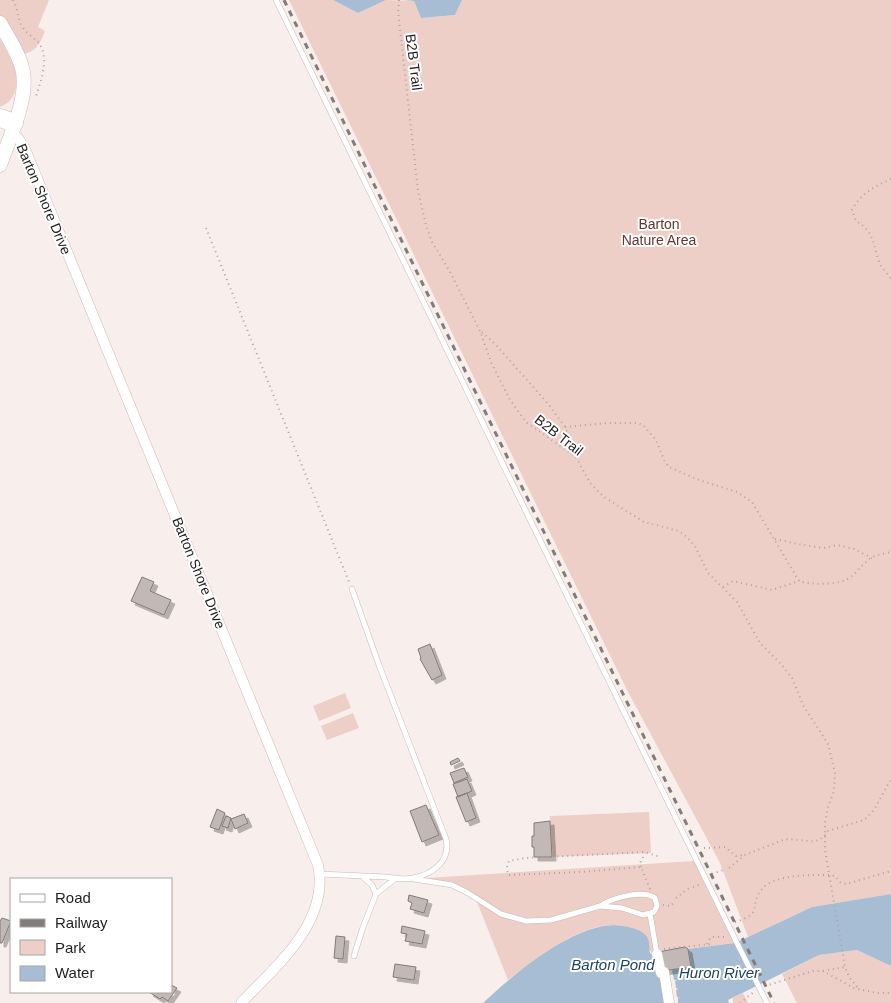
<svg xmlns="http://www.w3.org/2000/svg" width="891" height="1003" viewBox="0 0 891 1003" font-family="Arial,sans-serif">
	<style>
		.green { fill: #edcfc7 }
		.water { fill: #a6bdd3 }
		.building { fill: #c2b9b7; stroke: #827a78; filter: url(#shadow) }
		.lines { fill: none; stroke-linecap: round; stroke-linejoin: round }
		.lane-casing { stroke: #c5bbb9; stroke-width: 6 }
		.street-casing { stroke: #c5bbb9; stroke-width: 11 }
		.secondary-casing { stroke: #c5bbb9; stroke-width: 15 }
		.highway-casing { stroke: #c5bbb9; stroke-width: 19 }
		.path { stroke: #aba4a1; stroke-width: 2; stroke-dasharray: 1 4; stroke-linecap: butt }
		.lane { stroke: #fff; stroke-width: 5 }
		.street { stroke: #fff; stroke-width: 10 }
		.secondary { stroke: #fff; stroke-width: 14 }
		.highway { stroke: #fff; stroke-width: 18 }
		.rail { stroke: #827c7a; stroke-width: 3; stroke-dasharray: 6 6; stroke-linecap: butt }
		.lane-bridge-casing { stroke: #c5bbb9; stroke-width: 6; stroke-linecap: butt }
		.lane-bridge { stroke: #fff; stroke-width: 5 }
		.labels { text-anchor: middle; stroke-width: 4; stroke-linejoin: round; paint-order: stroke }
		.street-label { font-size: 14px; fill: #211e1d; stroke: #fff }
		.park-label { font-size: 14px; fill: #64352a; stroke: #fff }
		.water-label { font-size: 15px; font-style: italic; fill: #1d4262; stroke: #fff }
	</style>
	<defs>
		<filter id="shadow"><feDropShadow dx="4" dy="4" stdDeviation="0" flood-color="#0004"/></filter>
	</defs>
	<rect width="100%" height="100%" fill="#f8efec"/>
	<path class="green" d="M0,0H49L38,27L45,31C37,52 33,51 12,58C18,75 21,99 0,107Z
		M289,0H333L358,13L386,0L414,1L421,18L455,15L462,0H891V894L812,907L748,937L720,863L627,690Z
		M345,693L351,708L319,721L313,706Z
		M353,713L359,728L327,740L321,726Z
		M649,812L651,853L552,857L550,816Z
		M694,861L735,943L688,949L685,947L658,951L653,955L638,930C629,928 621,925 612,925C576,926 535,959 508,980L475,897L461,889L411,879Z
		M857,950L891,966V1003H797L782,974L819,955Z
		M743,993L748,1003H733V998Z"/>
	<path class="water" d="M333,0H386L358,13Z
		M403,0H462L455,15L421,18L414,1Z
		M891,894V966L857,950L819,955L728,1000L729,1003H678V998H680L677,997L676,990L678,989L676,988L675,981L677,980H674L672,970L691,967L688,949L735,943L812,907Z
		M614,925C624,926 642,928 647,937C650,941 649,948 650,953L653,955L669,1003H483C514,974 570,926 614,925Z"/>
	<path class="building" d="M142,577L154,582L150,591L171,600L164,615L131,601Z
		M430,644L442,675L432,680L420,659L421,658L418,649Z
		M458,758L460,761L451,765L450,762Z
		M464,768L468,777L454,783L450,773Z
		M467,779L472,791L458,797L453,784Z
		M467,793L476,818L466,822L456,797Z
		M426,805L439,835L422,842L410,811Z
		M217,809L225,813L219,830L210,827Z
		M244,814L248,823L235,829L231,819Z
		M226,816L231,818L228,828L222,826Z
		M550,821L552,857H534V847H532V836H534V823Z
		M409,895L428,900L424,913L410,909L412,903L408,901Z
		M2,918L11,921L2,943H0V921Z
		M402,926L425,931L422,944L405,941L407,934L401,933Z
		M336,936L345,937L343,959L334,958Z
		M685,947L688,949L691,967L662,971L658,952Z
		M395,964L416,967L414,980L393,977Z
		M171,985L177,988L168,1001L162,997L160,999L149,992H171Z"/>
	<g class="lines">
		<g class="lane-casing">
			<path id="lane" d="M276,0L736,941
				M320,874C342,875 364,876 386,877C394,878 405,880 413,878C433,874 451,861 446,839L379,665L352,589
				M414,879L452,885L468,893L501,914L526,921L551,920L600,906L622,908L643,915L654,912L657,906L655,898C643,889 612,898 600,906
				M376,894L396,878
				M650,914L656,949
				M354,956L362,930L376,894L372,885L364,878
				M762,993L767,1003"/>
		</g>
		<g class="street-casing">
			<path id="street" d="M10,133L18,138L25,149L318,865C330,922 276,966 241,1003
				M657,954L661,973L664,972L669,1003"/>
		</g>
		<g class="secondary-casing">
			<path id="secondary" d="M0,23C8,38 20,55 23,72C28,100 9,138 0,165"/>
		</g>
		<g class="highway-casing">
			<path id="highway" d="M0,118L14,123"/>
		</g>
		<path class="path" d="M13,0C18,8 17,18 22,26C26,33 33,37 38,42C51,57 40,84 35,99
			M399,0L398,11L418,191L426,225L432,242L449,270L480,331L491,362L510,400L526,422L576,457L590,483L604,497L644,522L679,531L687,537L695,546L708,573L737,602L760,643L781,664L792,678L803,705L828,744L835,773L834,791L828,807L825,823V850L845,967L849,977L860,990
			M891,179C875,186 860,194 852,210L856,221C877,233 872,247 881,266C884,270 888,275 891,279
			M206,228L349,582
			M482,332L497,346L549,405L565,427L576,456
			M565,427L607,423H637L643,425L656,440L665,462L669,467L699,480L737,492L752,502L799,581C812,585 841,586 852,576C857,572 861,566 866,562C872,555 882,554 891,552
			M775,539L798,544L824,548L837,545L854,549L872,558
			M723,587L733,581L772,590L799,581
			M704,848L725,847L736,856L743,855
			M641,867L640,863L645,853
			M729,868L745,855L783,840C800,836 817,850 828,831L864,820L874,810L891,779
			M712,874L726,869
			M693,887L701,884
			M650,889L641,867L581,872L508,875L507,866L509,861L525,858L645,852L660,857
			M676,898L689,888
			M663,905L671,906L674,902
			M735,922C765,913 748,906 762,889C774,874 812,875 830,875L835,876L841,883L846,884L891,871
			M707,944L711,937H727
			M664,949L711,944
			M823,971L845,967
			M765,986L813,971H823L854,988L877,993H891
			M740,1003L755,991"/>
		<use href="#lane" class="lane"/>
		<use href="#street" class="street"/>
		<use href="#secondary" class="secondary"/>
		<use href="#highway" class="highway"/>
		<path class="rail" d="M284,0L774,1003"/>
		<g class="lane-bridge-casing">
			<path id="lane-bridge" d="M736,941L762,993"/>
		</g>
		<use href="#lane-bridge" class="lane-bridge"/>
	</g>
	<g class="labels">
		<g class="street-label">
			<text transform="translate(414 62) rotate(83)" y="5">B2B Trail</text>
			<text transform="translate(44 199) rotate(67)" y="5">Barton Shore Drive</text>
			<text transform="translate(559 435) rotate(38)" y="5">B2B Trail</text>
			<text transform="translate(199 573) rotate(68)" y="5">Barton Shore Drive</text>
		</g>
		<g class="park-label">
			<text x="659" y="229">Barton<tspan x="659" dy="16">Nature Area</tspan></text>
		</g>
		<g class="water-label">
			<text x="613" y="970">Barton Pond</text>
			<text x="719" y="978">Huron River</text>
		</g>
	</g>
	<rect x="10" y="878" width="162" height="115" fill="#ffffff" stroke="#a6a5a5"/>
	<rect x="20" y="894" width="25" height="8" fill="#ffffff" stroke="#a6a5a5"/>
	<text x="55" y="903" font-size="15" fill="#211e1d">Road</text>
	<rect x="20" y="919" width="25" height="8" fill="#827c7a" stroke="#a6a5a5"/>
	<text x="55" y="928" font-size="15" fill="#211e1d">Railway</text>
	<rect x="20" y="940" width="25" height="15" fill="#edcfc7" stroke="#a6a5a5"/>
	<text x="55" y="953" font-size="15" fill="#211e1d">Park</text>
	<rect x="20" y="966" width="25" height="15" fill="#a6bdd3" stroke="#a6a5a5"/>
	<text x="55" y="978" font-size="15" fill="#211e1d">Water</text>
</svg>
